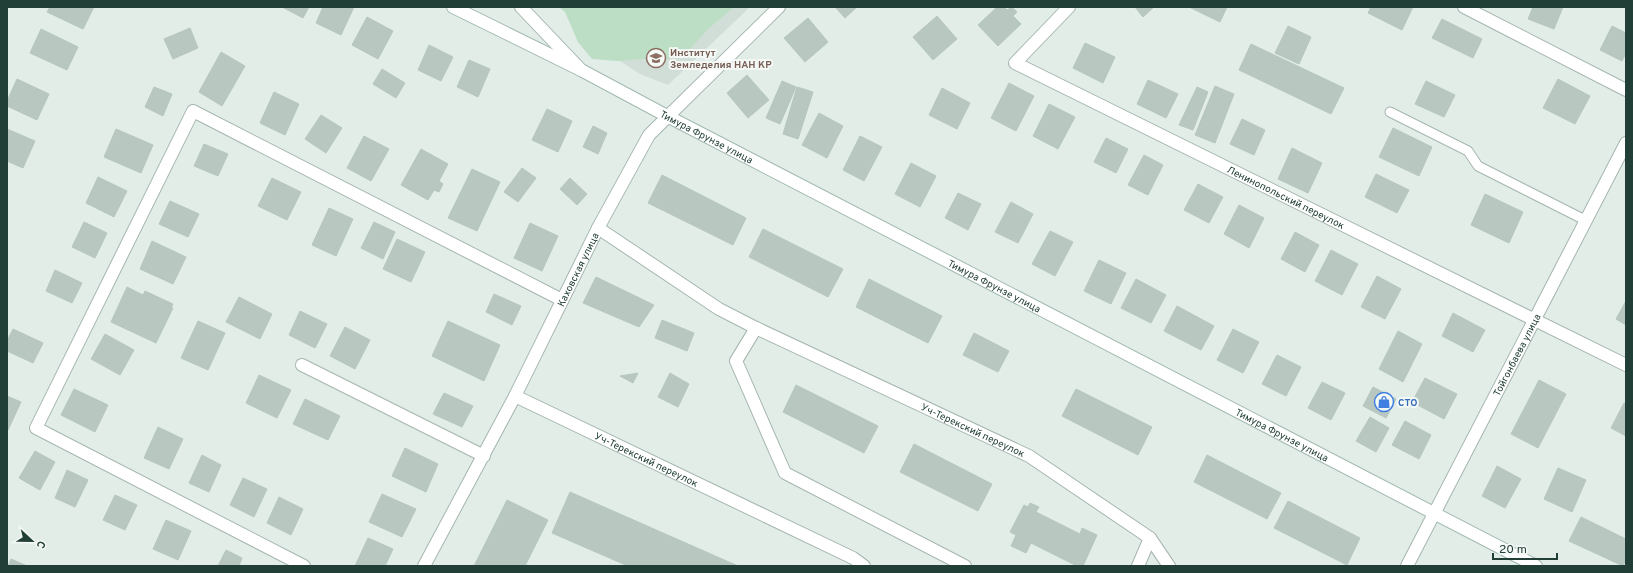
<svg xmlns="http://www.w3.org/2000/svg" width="1633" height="573" viewBox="0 0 1633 573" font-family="Overpass,sans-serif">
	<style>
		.built { fill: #d1ddd7 }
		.green { fill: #bcdec5 }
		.building { fill: #b8c8c1; stroke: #b5c7bf }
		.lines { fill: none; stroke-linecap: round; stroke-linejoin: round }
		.lane-casing { stroke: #a5b5af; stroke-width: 11 }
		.street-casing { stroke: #a5b5af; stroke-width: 14 }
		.secondary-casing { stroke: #a1b9b0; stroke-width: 14 }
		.lane { stroke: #fff; stroke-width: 9 }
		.street { stroke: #fff; stroke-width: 12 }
		.secondary { stroke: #fff; stroke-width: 12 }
		.labels { text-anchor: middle; stroke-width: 4; stroke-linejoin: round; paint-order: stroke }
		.education-label { font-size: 10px; font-weight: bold; fill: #785e54; stroke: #f4f9f6; text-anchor: start }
		.street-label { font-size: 10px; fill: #223f37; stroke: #f4f9f6 }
		.shop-label { font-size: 10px; font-weight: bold; fill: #366cbe; stroke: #f4f9f6; text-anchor: start }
	</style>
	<rect width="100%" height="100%" fill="#e3ede8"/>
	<path class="built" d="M570,7H750L668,85L640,74L592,43Z"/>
	<path class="green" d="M559,7H734L708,29L687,52L667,59H640L618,61L592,59L578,42L565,12Z"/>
	<path class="building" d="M50,7H94L83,29L47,12Z
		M282,7H309L303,18Z
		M323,7H354L341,35L316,23Z
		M835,7H857L845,18Z
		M997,7H1004L1007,10L1012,7L1017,12L1013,16L1021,24L998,46L978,25Z
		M1135,7H1154L1143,17Z
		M1191,7H1227L1220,22L1191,8Z
		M1371,7H1413L1402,30L1368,13Z
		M1533,7H1563L1554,29L1528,19Z
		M937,16L957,39L933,60L913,37Z
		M367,17L393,31L378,59L352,45Z
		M808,18L828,42L805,62L784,38Z
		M1442,19L1482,39L1473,58L1432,38Z
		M1288,26L1311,37L1299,64L1275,53Z
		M1612,26L1626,33V53L1622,61L1600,50Z
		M190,28L198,48L173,59L164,39Z
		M41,29L78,47L67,70L30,53Z
		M1085,43L1115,57L1103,83L1073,68Z
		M1251,44L1344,88L1331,114L1239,70Z
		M429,45L453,57L441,81L418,70Z
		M221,52L245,66L222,106L199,92Z
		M469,60L490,69L478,97L457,87Z
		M382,69L405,83L396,98L373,84Z
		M747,75L769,100L748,118L727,93Z
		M17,79L49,94L37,120L7,106V101Z
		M1558,79L1590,96L1575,124L1543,108Z
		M1148,80L1178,94L1166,118L1137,104Z
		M782,81L796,87L780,124L766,118Z
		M1426,81L1455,95L1444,117L1415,104Z
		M1009,83L1034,96L1016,131L991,118Z
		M1215,86L1234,94L1215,143L1195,135Z
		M154,87L172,94L163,116L145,107Z
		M797,87L813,92L798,139L783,134Z
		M1197,87L1208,92L1193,130L1179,125Z
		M942,88L970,103L957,129L929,115Z
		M274,92L299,104L285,135L260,123Z
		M1049,104L1075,117L1058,149L1033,136Z
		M547,109L572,121L558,152L532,140Z
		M819,113L843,126L827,158L802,145Z
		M321,115L342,128L326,153L305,139Z
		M1242,119L1265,130L1254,155L1230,144Z
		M593,126L607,133L598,154L583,147Z
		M1393,128L1432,147L1419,176L1379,157Z
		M7,129L35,141L23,168L7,161Z
		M116,129L153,145L141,173L104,157Z
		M364,136L389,149L371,181L347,168Z
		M860,136L882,147L864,181L843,170Z
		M1106,138L1128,149L1116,173L1094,162Z
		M204,144L228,154L218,176L194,166Z
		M1292,148L1322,163L1308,193L1278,179Z
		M421,149L448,164L439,181L443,184L439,192L434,190L428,200L401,185Z
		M1144,155L1163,165L1148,195L1128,185Z
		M911,163L936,176L920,207L895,194Z
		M522,168L536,178L518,202L504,192Z
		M472,169L500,182L477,231L448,218Z
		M1376,174L1409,190L1397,213L1365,197Z
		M662,175L746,218L733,245L648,203Z
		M98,177L127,191L114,217L86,203Z
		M272,178L301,192L287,220L258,206Z
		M570,178L587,194L577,205L560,189Z
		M1198,184L1223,197L1209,223L1184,210Z
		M958,193L981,204L968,230L945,218Z
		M1485,194L1523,212L1509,243L1471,225Z
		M170,201L199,214L188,237L159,224Z
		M1011,202L1033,214L1018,243L995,232Z
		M1239,205L1264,218L1249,248L1224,234Z
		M329,208L353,219L336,256L312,245Z
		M84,222L107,233L95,258L72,247Z
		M374,222L395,232L383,259L361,248Z
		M530,223L558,236L542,271L514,258Z
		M763,229L843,269L828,297L749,257Z
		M1050,231L1073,242L1055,276L1032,264Z
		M1295,232L1319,245L1305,272L1281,259Z
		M397,239L425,252L411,282L383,269Z
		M152,241L186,257L173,284L140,269Z
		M1331,250L1358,264L1342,295L1315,281Z
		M1099,260L1126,273L1111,304L1084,291Z
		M55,270L82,283L72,303L46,291Z
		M1377,276L1401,289L1385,319L1361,307Z
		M596,277L654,305L639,327L583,303Z
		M869,279L942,316L928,343L856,307Z
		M1136,279L1166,295L1151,323L1121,308Z
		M127,287L143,295L145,291L173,304L171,308H173L156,343L111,322Z
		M494,294L521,306L512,325L486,312Z
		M239,297L272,314L260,339L226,322Z
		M1626,301V325L1616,319Z
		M1177,306L1214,326L1201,350L1164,331Z
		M300,311L327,324L315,348L289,335Z
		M1453,313L1485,330L1473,352L1442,336Z
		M662,320L694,333L687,351L655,338Z
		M198,321L225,333L208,370L181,358Z
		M448,321L500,345L484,381L432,356Z
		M345,327L370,340L355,369L330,356Z
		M13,329L43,343L33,363L7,351V341Z
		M1233,329L1259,342L1243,373L1217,360Z
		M1398,331L1422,344L1403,382L1379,369Z
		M974,333L1009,351L998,372L963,355Z
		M105,334L134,350L120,375L91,359Z
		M1277,355L1301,367L1286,396L1262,384Z
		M638,373L633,383L620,376Z
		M670,373L689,384L678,407L658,397Z
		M259,375L291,390L277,418L246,403Z
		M1425,378L1457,394L1444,419L1412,402Z
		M1539,380L1566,394L1538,448L1511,434Z
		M1322,382L1345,393L1331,420L1308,408Z
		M796,385L878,426L864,453L783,412Z
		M1373,387L1396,399L1386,418L1363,406Z
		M74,389L108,405L95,432L61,415Z
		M1076,389L1152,427L1138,455L1062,416Z
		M444,393L473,406L462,427L433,414Z
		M7,396L21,402L8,430L7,429Z
		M305,399L340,416L328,440L293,424Z
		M1624,403L1626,404V436L1611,428Z
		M1370,417L1389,428L1376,452L1356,441Z
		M1405,421L1431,435L1419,459L1392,445Z
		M158,427L183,439L169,469L144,458Z
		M914,444L992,484L978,511L900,472Z
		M405,448L438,464L426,492L392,476Z
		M35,451L55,462L40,490L19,478Z
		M202,455L221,465L209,492L189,483Z
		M1207,455L1281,493L1267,519L1194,482Z
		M1497,466L1521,479L1505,508L1482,496Z
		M1558,468L1586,480L1572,512L1544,499Z
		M67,470L88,480L75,507L55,498Z
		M243,478L267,489L254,517L230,505Z
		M570,492L738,566H628L552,533Z
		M382,494L416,509L402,537L369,522Z
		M115,495L137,505L125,530L103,520Z
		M279,497L303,509L291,535L267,523Z
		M507,500L548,520L525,566H474Z
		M1288,501L1360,538L1347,565L1274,528Z
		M1030,503L1039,507L1036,512L1080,534L1082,528L1097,535L1083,566H1077L1031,543L1026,553L1011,546L1016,535L1010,532L1024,505L1028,507Z
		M1581,517L1626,539V560L1623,566L1569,541Z
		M166,520L191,531L178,560L153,549Z
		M368,538L393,549L385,566H355Z
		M226,550L242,558L239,566H218Z
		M11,559L27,566H8Z"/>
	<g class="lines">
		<g class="lane-casing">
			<path id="lane" d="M1390,112L1468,151L1478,166L1585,220"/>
		</g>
		<g class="street-casing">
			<g id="street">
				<path d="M521,7L581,70"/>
				<path id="s1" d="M1069,7L1015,63L1626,365"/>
				<path d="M1464,7L1626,90"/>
				<path id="s2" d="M598,228L719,309L756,328L1029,456L1150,538L1138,566"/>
				<path d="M756,328L736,361L785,473L965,566"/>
				<path d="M302,365L484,456"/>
				<path id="s3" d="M515,396L853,558L864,566"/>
				<path d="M1150,538L1169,566"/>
				<path d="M304,566L36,428L193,111L562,300"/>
				<path id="s4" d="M424,566L515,396L598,228L649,135L779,7"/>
				<path id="s5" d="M1407,566L1626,143"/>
			</g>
		</g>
		<g class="secondary-casing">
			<g id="secondary">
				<path id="s6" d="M453,7L581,70L667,116L1536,566"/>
			</g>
		</g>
		<use href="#lane" class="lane"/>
		<use href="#street" class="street"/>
		<use href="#secondary" class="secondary"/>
	</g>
	<defs>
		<g id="university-ring" transform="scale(1)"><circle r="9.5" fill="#f4f9f6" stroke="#8d6e63" stroke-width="1.5"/><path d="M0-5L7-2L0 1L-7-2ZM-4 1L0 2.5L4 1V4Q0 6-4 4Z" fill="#8d6e63"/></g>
		<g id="shop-ring" transform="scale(1)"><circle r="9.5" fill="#f4f9f6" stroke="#3f7fe0" stroke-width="1.5"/><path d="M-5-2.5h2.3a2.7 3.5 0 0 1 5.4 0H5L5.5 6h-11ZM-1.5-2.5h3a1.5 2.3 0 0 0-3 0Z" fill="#3f7fe0"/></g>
	</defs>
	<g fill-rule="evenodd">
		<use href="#university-ring" x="656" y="58"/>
		<use href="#shop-ring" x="1384" y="402"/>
	</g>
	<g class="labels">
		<g class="education-label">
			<text x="670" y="56">Институт<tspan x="670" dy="12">Земледелия НАН КР</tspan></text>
		</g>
		<g class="street-label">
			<text dy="4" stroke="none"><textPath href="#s6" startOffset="285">Тимура Фрунзе улица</textPath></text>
			<text dy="4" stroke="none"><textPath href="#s1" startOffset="380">Ленинопольский переулок</textPath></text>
			<text dy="4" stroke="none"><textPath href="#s4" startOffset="334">Каховская улица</textPath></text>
			<text dy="4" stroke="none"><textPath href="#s6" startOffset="609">Тимура Фрунзе улица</textPath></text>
			<text dy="4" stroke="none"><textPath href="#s5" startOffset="238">Тойгонбаева улица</textPath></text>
			<text dy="4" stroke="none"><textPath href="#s2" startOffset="427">Уч-Терекский переулок</textPath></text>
			<text dy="4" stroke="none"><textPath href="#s6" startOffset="933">Тимура Фрунзе улица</textPath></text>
			<text dy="4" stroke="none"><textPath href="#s3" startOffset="146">Уч-Терекский переулок</textPath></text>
		</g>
		<g class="shop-label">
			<text x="1398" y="406">СТО</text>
		</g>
	</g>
	<rect width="1633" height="573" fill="none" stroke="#223f37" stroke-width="16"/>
	<g transform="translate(32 541) rotate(112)" stroke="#f4f9f6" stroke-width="3" paint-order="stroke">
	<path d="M0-3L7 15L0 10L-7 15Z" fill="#223f37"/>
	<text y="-6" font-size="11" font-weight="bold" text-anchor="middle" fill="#223f37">С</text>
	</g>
	<path d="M1493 553v6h64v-6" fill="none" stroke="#223f37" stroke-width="2"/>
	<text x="1499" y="553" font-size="12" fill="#223f37" stroke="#f4f9f6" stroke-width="3" paint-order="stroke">20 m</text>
</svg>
